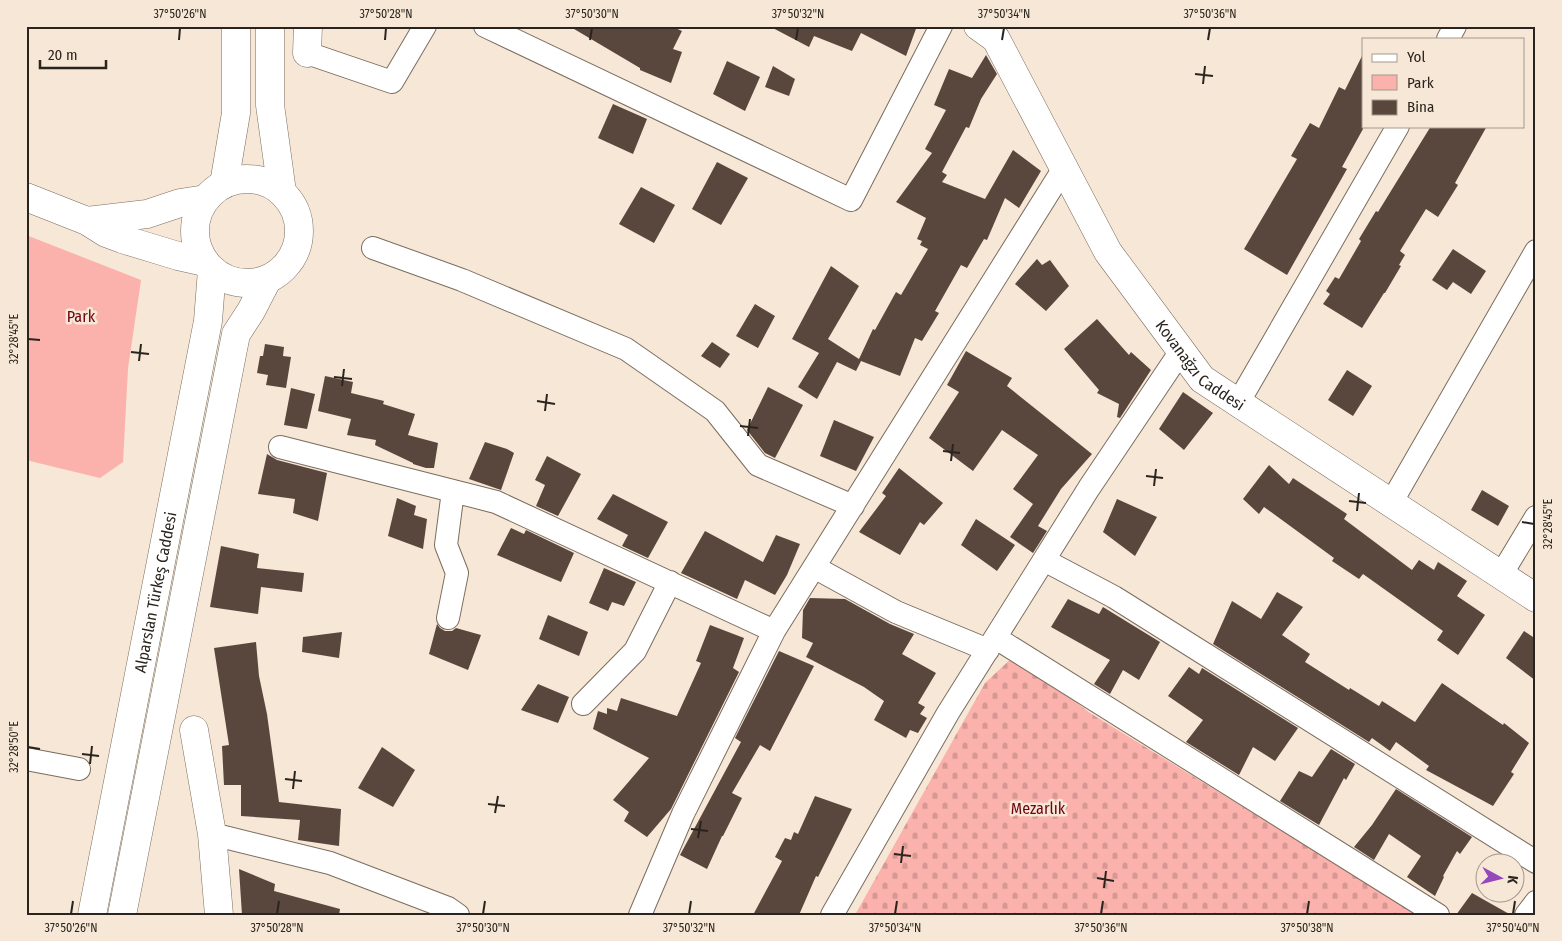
<svg xmlns="http://www.w3.org/2000/svg" width="1562" height="941" viewBox="0 0 1562 941" font-family="'Fira Sans Condensed',sans-serif">
	<style>
		.cemetery { fill: url(#cemetery-stones) }
		.park { fill: #fbb1ac }
		.building { fill: #59473e }
		.lines { fill: none; stroke-linecap: round; stroke-linejoin: round }
		.minor-casing { stroke: #7b6d5e; stroke-width: 24 }
		.tertiary-casing { stroke: #7b6d5e; stroke-width: 29 }
		.secondary-casing { stroke: #7b6d5e; stroke-width: 29 }
		.minor { stroke: #fff; stroke-width: 22 }
		.tertiary { stroke: #fff; stroke-width: 28 }
		.secondary { stroke: #fff; stroke-width: 28 }
		.ticks { fill: none; stroke: #2a241e; stroke-width: 2 }
		.labels { text-anchor: middle; stroke-width: 5; stroke-linejoin: round; paint-order: stroke }
		.park-label { font-size: 16px; fill: #700112; stroke: #f6e7d6 }
		.street-label { font-size: 16px; fill: #2a241e; stroke: #f6e7d6 }
		.neatline { fill: none; stroke: #2a241e; stroke-width: 2 }
		.ticks-label { font-size: 12px; text-anchor: middle; fill: #2a241e }
	</style>
	<defs>
		<pattern id="cemetery-stones" width="16" height="16" patternUnits="userSpaceOnUse" patternTransform="scale(1.25)"><rect width="16" height="16" fill="#fbb1ac"/><path d="M2 7V4a2 2 0 0 1 4 0v3zM10 15v-3a2 2 0 0 1 4 0v3z" fill="#d79894"/></pattern>
	</defs>
	<rect width="100%" height="100%" fill="#f6e7d6"/>
	<path class="cemetery" d="M1015,655L1090,713L1419,915H855L985,683Z"/>
	<path class="park" d="M26,235L141,280L128,368L123,462L100,478L26,460Z"/>
	<path class="building" d="M569,26H671L682,31L673,49L682,52L671,83L640,70V68Z
		M769,26H917L906,56L861,33L852,51L814,36L809,47Z
		M1363,54V129L1342,167L1347,169L1287,275L1244,249L1297,159L1291,156L1310,123L1319,128L1339,87L1345,90Z
		M986,55L997,74L981,99L969,128L966,127L942,172L947,175L942,182L985,199L1013,150L1041,171L1019,208L1005,198L987,240L984,239L967,268L961,265L935,311L939,313L922,341L915,338L900,376L861,361L856,371L837,362L817,399L798,387L819,353L792,339L831,266L859,286L828,339L859,359L873,329L875,330L896,292L901,295L928,249L920,245L922,241L917,239L926,218L896,202L932,153L925,149L946,110L934,105L949,69L972,78Z
		M727,61L760,77L745,111L713,94Z
		M773,66L795,79L789,96L765,87Z
		M613,104L647,119L633,154L598,138Z
		M1431,126H1487L1455,183L1458,185L1438,217L1426,209L1400,251L1405,255L1399,265L1401,266L1385,293H1384L1362,328L1323,304L1330,294L1326,291L1335,277L1339,279L1361,241L1359,239L1376,211L1378,212Z
		M717,162L748,178L721,225L692,209Z
		M641,187L675,205L654,243L619,224Z
		M1453,249L1486,271L1471,294L1453,282L1447,290L1432,280Z
		M1037,259L1042,265L1050,260L1069,286L1046,311L1015,284Z
		M755,304L775,316L758,348L736,336Z
		M1097,319L1129,355L1131,352L1151,370L1120,418L1117,417L1119,404L1097,393L1099,390L1064,349Z
		M712,342L730,354L720,368L701,356Z
		M265,344L284,347L283,356L291,357L286,388L266,385L268,375L257,373L260,356H263Z
		M966,351L1012,378L1007,386L1092,454L1061,489L1038,526L1047,531L1033,553L1010,537L1033,504L1013,489L1038,455L1002,430L973,471L929,438L959,392L947,385Z
		M1347,370L1372,386L1353,416L1328,400Z
		M325,376L353,382L351,393L384,401L383,404L415,414L408,435L438,443L434,468H426L413,464V463L375,445L376,440L347,435L351,419L318,411Z
		M768,387L803,405L775,458L765,453L747,430Z
		M291,388L315,394L307,429L284,425Z
		M1183,392L1213,413L1184,450L1159,429Z
		M834,420L874,437L856,471L820,456Z
		M485,442L507,449L514,453L501,490L469,479Z
		M267,454L277,460L327,473L318,521L293,513L295,499L258,494Z
		M547,456L581,474L558,516L536,506L545,485L535,480Z
		M1269,465L1289,484L1293,478L1347,514L1344,519L1412,570L1419,560L1434,570L1438,562L1467,581L1457,596L1485,615L1458,655L1437,640L1443,631L1363,574L1359,579L1332,561L1334,558L1264,507L1259,514L1243,499Z
		M899,468L943,503L924,525L920,522L900,555L859,532L886,496L882,493Z
		M1482,490L1509,506L1498,526L1471,510Z
		M613,494L668,522L648,558L622,546L628,535L597,519Z
		M397,498L416,506L414,515L427,519L423,549L388,536Z
		M1117,499L1157,517L1135,556L1103,532Z
		M976,519L1015,545L997,571L961,545Z
		M511,528L524,534L526,530L574,553L561,582L497,555Z
		M705,531L763,562L776,535L800,544L787,575L775,595L745,580L737,599L681,573Z
		M221,546L259,554L257,568L304,573L302,592L261,587L258,614L210,607Z
		M604,568L636,582L624,606L612,602L608,611L589,603Z
		M1277,592L1303,607L1282,635L1310,654L1305,662L1349,690L1350,688L1379,706L1382,701L1415,722L1442,683L1503,725L1504,723L1529,743L1511,772L1514,774L1493,806L1426,770L1429,766L1396,742L1390,751L1372,738L1369,742L1213,644L1232,601L1261,619Z
		M810,598L845,599L890,624L914,634L902,654L936,673L918,703L925,707L920,714L927,718L918,733L910,730L906,738L874,720L884,701L864,687L806,657L813,643L802,638L803,610Z
		M1068,599L1099,614L1103,607L1160,642L1139,680L1123,670L1110,694L1094,684L1110,660L1051,627Z
		M548,615L588,632L579,656L539,639Z
		M437,624L440,628L445,631H452L456,628L481,635L468,670L429,654Z
		M710,625L744,638L733,668L739,672L671,809L647,837L624,821L629,812L613,800L649,758L593,729L598,711L607,714V708L617,711L621,698L677,716L701,663L696,661Z
		M1524,631L1536,639V681L1506,658Z
		M342,632L339,658L302,652L303,637Z
		M256,642L259,676L267,714L279,802L341,809L339,846L298,840L300,820L241,816V785H224L222,746L229,745L214,648Z
		M779,651L814,666L770,751L760,745L732,793L742,798L723,836H722L707,869L680,855L741,742L735,738Z
		M1189,667L1199,674L1202,668L1298,728L1275,761L1253,747L1239,775L1186,742L1203,720L1168,696Z
		M538,684L569,697L558,723L521,710Z
		M382,747L415,770L393,807L358,788Z
		M1331,749L1355,764L1346,780L1344,778L1319,825L1280,801L1299,771L1312,777Z
		M1396,789L1472,837L1460,854L1457,851L1443,876L1444,877L1435,896L1407,877L1421,856L1389,834L1374,860L1354,847L1372,825Z
		M815,796L852,809L818,877L816,876L799,915H753L782,861L775,857L785,838L791,840L794,832L798,834Z
		M239,869L275,884L274,891L340,909L339,915H242Z
		M1472,893L1511,915H1456Z"/>
	<g class="lines">
		<g class="minor-casing">
			<path id="minor" d="M485,26L851,200L941,26
				M1448,39L1455,26
				M307,53L392,82L425,26
				M373,248L462,280L626,349L715,411L758,465L853,506
				M1238,403L1398,126
				M280,447L496,502L774,631
				M1391,503L1536,251
				M1044,560L1114,597L1536,862
				M814,567L896,612L988,650
				M1501,575L1536,517
				M448,618L457,573L446,545L453,491
				M996,638L1438,915
				M583,704L635,651L670,582
				M26,759L79,769
				M212,834L330,863L448,908L458,915
				M640,915L683,814L774,631L1064,168
				M832,915L948,713L1089,488L1181,351
				M1526,915L1536,902"/>
		</g>
		<g class="tertiary-casing">
			<g id="tertiary">
				<path id="s1" d="M978,26L996,39L1108,252L1202,379L1536,598"/>
				<path d="M307,53L308,26"/>
				<path d="M26,197L87,221L106,233L122,239L178,256L205,262"/>
				<path d="M87,221L147,214L180,203L206,199"/>
				<path d="M194,730L212,834L219,915"/>
			</g>
		</g>
		<g class="secondary-casing">
			<g id="secondary">
				<path d="M270,26V105L282,192"/>
				<circle cx="247" cy="231" r="52"/>
				<path d="M224,184L236,113V26"/>
				<path id="s2" d="M92,915L208,321L212,270"/>
				<path d="M122,915L236,334L251,311L267,280"/>
			</g>
		</g>
		<use href="#minor" class="minor"/>
		<use href="#tertiary" class="tertiary"/>
		<use href="#secondary" class="secondary"/>
	</g>
	<path class="ticks" d="M179,40L180,28M385,40L386,28M590,40L592,28M796,40L798,28M1002,40L1004,28M1208,40L1210,28M1195,74L1213,76M1203,84L1205,66M28,339L40,340M131,352L149,354M139,361L141,344M334,377L352,379M342,386L344,369M537,401L555,404M545,411L547,394M740,426L758,428M748,436L750,419M943,451L960,453M951,461L953,444M1146,476L1163,478M1154,486L1156,469M1349,501L1366,503M1357,511L1359,493M1522,522L1534,524M28,747L40,749M82,754L99,756M90,764L92,746M285,779L302,781M293,789L295,771M488,804L505,806M495,813L498,796M691,829L708,831M698,838L701,821M894,854L911,856M901,863L903,846M1097,878L1114,881M1104,888L1106,871M71,914L73,901M277,914L279,901M483,914L485,901M689,914L691,901M895,914L897,901M1101,914L1103,901M1307,914L1309,901M1513,914L1515,901"/>
	<g class="labels">
		<g class="park-label">
			<text x="81" y="322">Park</text>
			<text x="1038" y="814">Mezarlık</text>
		</g>
		<g class="street-label">
			<text dy="6" stroke="none"><textPath href="#s1" startOffset="410">Kovanağzı Caddesi</textPath></text>
			<text dy="6" stroke="none"><textPath href="#s2" startOffset="329">Alparslan Türkeş Caddesi</textPath></text>
		</g>
	</g>
	<rect width="1562" height="941" fill="none" stroke="#f6e7d6" stroke-width="55"/>
	<rect x="1362" y="38" width="162" height="90" fill="#f6e7d6" stroke="#a4998c"/>
	<rect x="1372" y="54" width="25" height="8" fill="#ffffff" stroke="#a4998c"/>
	<text x="1407" y="62" font-size="15" fill="#2a241e">Yol</text>
	<rect x="1372" y="75" width="25" height="15" fill="#fbb1ac" stroke="#a4998c"/>
	<text x="1407" y="88" font-size="15" fill="#2a241e">Park</text>
	<rect x="1372" y="100" width="25" height="15" fill="#59473e" stroke="#a4998c"/>
	<text x="1407" y="112" font-size="15" fill="#2a241e">Bina</text>
	<g transform="translate(1500 878) rotate(97)"><circle r="24" fill="#f6e7d6" stroke="#a4998c"/>
	<path d="M0-4L9 19L0 12L-9 19Z" fill="#9548b9"/>
	<text y="-8" font-size="14" font-weight="bold" text-anchor="middle" fill="#2a241e">K</text>
	</g>
	<path d="M40 60v8h66v-8" fill="none" stroke="#2a241e" stroke-width="2.5"/>
	<text x="48" y="60" font-size="15" fill="#2a241e" stroke="#f6e7d6" stroke-width="4" paint-order="stroke">20 m</text>
	<rect x="28" y="28" width="1506" height="886" class="neatline"/>
	<g class="ticks-label">
		<text x="180" y="18">37°50'26"N</text>
		<text x="386" y="18">37°50'28"N</text>
		<text x="592" y="18">37°50'30"N</text>
		<text x="798" y="18">37°50'32"N</text>
		<text x="1004" y="18">37°50'34"N</text>
		<text x="1210" y="18">37°50'36"N</text>
		<text transform="translate(14 339) rotate(-90)" y="4">32°28'45"E</text>
		<text transform="translate(1548 524) rotate(-90)" y="4">32°28'45"E</text>
		<text transform="translate(14 747) rotate(-90)" y="4">32°28'50"E</text>
		<text x="71" y="932">37°50'26"N</text>
		<text x="277" y="932">37°50'28"N</text>
		<text x="483" y="932">37°50'30"N</text>
		<text x="689" y="932">37°50'32"N</text>
		<text x="895" y="932">37°50'34"N</text>
		<text x="1101" y="932">37°50'36"N</text>
		<text x="1307" y="932">37°50'38"N</text>
		<text x="1513" y="932">37°50'40"N</text>
	</g>
</svg>
